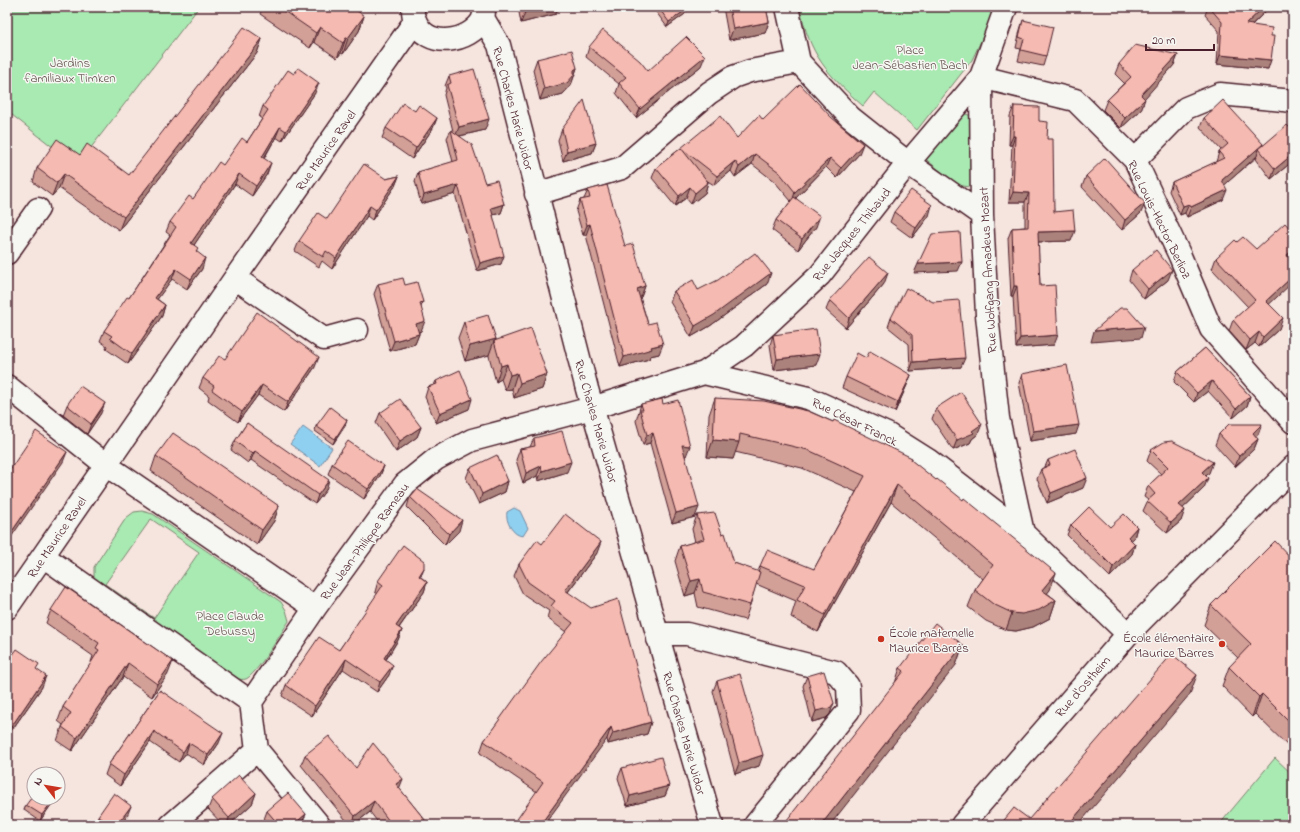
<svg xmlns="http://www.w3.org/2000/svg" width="1300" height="832" viewBox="0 0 1300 832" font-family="'Indie Flower',sans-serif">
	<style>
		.green { fill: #a9e9b2; stroke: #7a846e; fill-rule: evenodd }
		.water { fill: #8fd0f0; stroke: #7389a1 }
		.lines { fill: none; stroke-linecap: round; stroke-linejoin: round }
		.minor-casing { stroke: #4a1f2b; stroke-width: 25 }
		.minor { stroke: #f6f6f2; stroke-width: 22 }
		.wall { fill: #d3a098; stroke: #4a1f2b }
		.shaded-wall { fill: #ac827c; stroke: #4a1f2b }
		.building { fill: #f5bab1; stroke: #4a1f2b }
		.poi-dot { fill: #c8321e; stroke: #f6f6f2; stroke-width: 1.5 }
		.labels { text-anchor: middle; stroke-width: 3; stroke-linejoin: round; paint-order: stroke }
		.park-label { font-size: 13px; fill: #62524d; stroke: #f6f6f2 }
		.street-label { font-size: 13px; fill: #4a1f2b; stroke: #f6f6f2 }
		.poi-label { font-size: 13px; fill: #4a1f2b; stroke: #f6f6f2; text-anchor: start }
	</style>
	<rect width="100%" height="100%" fill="#f6e4de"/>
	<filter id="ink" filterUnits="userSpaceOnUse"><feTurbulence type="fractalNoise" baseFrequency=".025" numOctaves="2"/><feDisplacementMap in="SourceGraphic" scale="8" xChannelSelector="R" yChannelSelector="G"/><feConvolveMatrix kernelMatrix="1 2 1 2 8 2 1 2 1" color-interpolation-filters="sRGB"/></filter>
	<g filter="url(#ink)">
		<path class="green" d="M7,7H199L83,158L54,148L7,111Z
			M800,7H997L972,60L917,130L874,92L863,106C828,75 809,55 800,7Z
			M966,114L971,116L972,182L969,187L958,185L923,157L952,117Z
			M142,511L153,514L281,602L286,610L289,621C282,632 256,675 246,679C243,680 239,679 236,679L94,579V567L126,518L134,512ZM151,519L199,552L154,618L105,584Z
			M1275,758L1293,775V825H1219Z"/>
		<path class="water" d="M303,427L332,448L320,466L290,444Z
			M514,508L520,511L528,528L523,536C513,536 505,521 507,512Z"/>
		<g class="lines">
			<g class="minor-casing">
				<path id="minor" d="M1006,7L981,77L982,215L987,315L998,418L1023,533
					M413,8C413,12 413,17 415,20C426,50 470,43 483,19C484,16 484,11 484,7
					M483,18L499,45L587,389L712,825
					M799,62L850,117L908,163L982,215
					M1135,160L1186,108L1220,94L1293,101
					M536,194L622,168L709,93L733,77L750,71L799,62L787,7
					M7,253L38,209
					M235,278L324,339L357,330
					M704,373L744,346L820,275L908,163L981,77L1075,100L1135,160L1180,256L1211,329L1293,422
					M7,386L106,465L315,608L251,702L43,556
					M7,608L235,278L415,21
					M315,608L405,484L436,459L472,440L592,408L704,373L808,398L887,434L928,460L1023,533L1128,634
					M658,639L667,634H687L836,672L848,686L849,710L755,825
					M251,702L257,750L319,825
					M171,825L257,750
					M962,825L1128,634L1293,467"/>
			</g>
			<use href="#minor" class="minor"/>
		</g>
		<path class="wall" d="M263,7H352L364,16L359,31L343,54L341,53L337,58L314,42L310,48L260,14Z
			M518,7H558L556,14L521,23Z
			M655,7H686L685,14L667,27L654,9Z
			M723,7H766L769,22L765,33L729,40Z
			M1208,7H1268L1267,10L1252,25L1268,69L1217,64L1219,31L1205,15Z
			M1023,20L1046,56L1043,66L1018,61L1021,49L1016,48L1020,30Z
			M262,39L257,53L119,230L59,188L52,196L33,182L37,168L80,155L129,175Z
			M589,47L648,71L701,66L636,118L616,93L619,84L586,57Z
			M1178,55L1174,65L1144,98L1141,110L1121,128L1103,110L1107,100L1124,83L1115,74L1119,64Z
			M537,59L577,68L571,85L563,94L540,100L533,70Z
			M449,76L485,130L460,136L485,183L504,204L501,213L493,215L501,264L477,271L455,194L421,204L415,181L418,172L453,162L447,138L451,130L453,131L444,95L446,88L445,86Z
			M315,93L282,141L276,137L264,159L267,174L252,196L235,184L194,245L202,269L187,289L172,279L157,299L165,305L162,316L128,364L106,349L107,346L100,341L104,331L129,298L170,235L166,232L170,222L193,199L223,165L247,142L262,119L259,117L263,106Z
			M1014,106L1039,121L1047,139L1054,212L1071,241L1038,242L1040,286L1054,345L1016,348L1013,296H1011L1008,238L1012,228L1025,227V202H1009L1012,145H1009L1010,116Z
			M415,111L437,118L433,128L412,159L382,138L386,128Z
			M1204,118L1262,146L1293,131V161L1271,179L1256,159L1257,157L1224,185L1223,200L1187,217L1185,213L1180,215L1169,191L1172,182L1216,162L1219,152L1221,150L1200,127Z
			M763,120L859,154L837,178L826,167L796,198L816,227L798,250L772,230L776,220L791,201L775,182L752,164L735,177L731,171L714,185L706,180L708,182L705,193L691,204L686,198L675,206L652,178L656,168L681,148L737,138Z
			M562,129L596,143L592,153L563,161L558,140Z
			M399,176L395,186L372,220L367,216L332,269L322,261L319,267L295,251L299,241L327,219L386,179Z
			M1086,176L1141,213L1122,230L1082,187Z
			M588,190L625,246L645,286L641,297H640L648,324L659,354L650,356L649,359L620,367L586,235H583L576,211L580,200L584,199Z
			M894,212L929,216L912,238L890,222Z
			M1293,232V257L1291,259L1269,304L1279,329L1259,347L1255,343L1246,350L1229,331L1233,320L1248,307L1212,269L1216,258L1237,242L1256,249Z
			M1132,270L1168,280L1144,299L1129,280Z
			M378,284L405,285L423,302L421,307V331L419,332V334L415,344L390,351L374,294Z
			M767,284L710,326L691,337L670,302L674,291L698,290Z
			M884,284L846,328L826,310L830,300Z
			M891,318L961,367L910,371L909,344L888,327Z
			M464,322L496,339V340L547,374L542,389L514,398L512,389L505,390L501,379L496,382L489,356V355L465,361L458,338Z
			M773,335L816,365L774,370L770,345Z
			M1205,348L1250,396L1247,406L1233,418L1208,391L1194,402L1174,382L1177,372Z
			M866,358L911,375L907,385L895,412L842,388L846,377Z
			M225,359L315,367L284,412L258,395L238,422L208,400L209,396L199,388L203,378Z
			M1022,374L1076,434L1030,441L1019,383Z
			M436,381L469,409L436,423L425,397L428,387L434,385Z
			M715,398L912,458V461L1050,590L1047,593L1056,600L1050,618L1033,627L1016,631L1006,630L986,621L968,607L975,590L983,579L891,502L818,632L791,617L796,601L756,584L750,605L745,620L698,607L695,593L685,596L675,561L680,546L695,542L692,529L697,515L722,534L734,563L758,572L760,566L814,569L856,492L802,468L735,452L733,459L707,457L709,415Z
			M641,404H663L686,456H685L695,517L672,523L650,443L643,445L636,421Z
			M67,405L101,413L87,434L63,415Z
			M936,408L978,434L972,439L970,443L953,450L932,419Z
			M380,413L421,427L417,437L396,452L376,423Z
			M247,423L326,490L315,504L251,460L248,463L231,450L235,441Z
			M316,426H345L333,444L315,431Z
			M1219,434L1258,435L1256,437L1258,439L1254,449L1235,467L1215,445Z
			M534,438L567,472L538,481L537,476L523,483L516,460L520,449L530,447Z
			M1151,450L1209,473L1206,476L1204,488L1183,508L1181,521L1167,533L1143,511L1148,500L1144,497L1148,486L1161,474L1147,461Z
			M156,456L279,506L274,521L257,545L151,471Z
			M1048,460L1083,488L1047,503L1037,479L1041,469L1045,467Z
			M332,464L384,466L380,476L364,499L328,474Z
			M470,468L508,481L505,492L479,504L466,478Z
			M410,497L459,531L445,545L407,507Z
			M1071,525L1110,527H1137L1134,538L1131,540L1135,544L1132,554L1110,577L1067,535Z
			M542,544L597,553L568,592L651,722L647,734L608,744L607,739L537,792L480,753L484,741L566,632L547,618L549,611L523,594L514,576L519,564Z
			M1293,560V751L1255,714L1252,717L1222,686L1229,667L1238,658L1204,625L1211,605Z
			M421,577L427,582L424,592L399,628L402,630L398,640L386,660L389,675L377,692L343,669L312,716L282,696L286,685L339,650L378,594L375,592L378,581Z
			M51,610L168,674L152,697L123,677L72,751L57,741L62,727L63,725L58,721L63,707L92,662H91L93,656L46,623Z
			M963,645L956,665L895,683L900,668Z
			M7,663L37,670L42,687L7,737Z
			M807,676L830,714L826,718L812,722L803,686Z
			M717,681L759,766L735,774L713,691Z
			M160,690L219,743L204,765L186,753L179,762L150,742L120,786L105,775L109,764Z
			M305,755L356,768L399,788L429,825H380L370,812L353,825H350L301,765Z
			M622,768L669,786L665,796L627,806L618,778Z
			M256,793L252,804L229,825H223L208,809L212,799Z
			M26,805H51L40,821L24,810Z
			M267,811L306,814L301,825H266L263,822Z
			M98,816H127L121,825H95Z"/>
		<path class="shaded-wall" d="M547,7H558L556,14L521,23L525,12Z
			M1264,7H1268L1267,10L1243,33L1246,24Z
			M687,9L685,14L667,27L669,22Z
			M364,16L359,31L343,54L348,38Z
			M769,22L765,33L729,40L733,29Z
			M320,27L314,42L310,48L316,33Z
			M346,38L341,53L337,58L343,43Z
			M262,39L257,53L119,230L124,217Z
			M1178,55L1174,65L1138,106L1141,95Z
			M1220,55L1271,60L1268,69L1217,64Z
			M705,56L701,66L636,118L640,109Z
			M577,68L571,85L563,94L540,100L544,89Z
			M319,83L315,93L282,141L286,131Z
			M1145,99L1141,110L1121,128L1125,118Z
			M437,118L433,128L412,159L416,148Z
			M489,119L485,130L455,137L459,127Z
			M280,127L276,137L258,168L262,157Z
			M1013,136H1015L1012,145H1009Z
			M596,143L592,153L563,161L567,151Z
			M863,144L859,154L837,178L841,168Z
			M1263,144L1261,151L1259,149L1257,156L1219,190L1222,180Z
			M755,154L752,164L735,177L739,167Z
			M1293,154V161L1271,179L1275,169Z
			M830,158L826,167L792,202L795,192Z
			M735,161L731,171L714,185L717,176Z
			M271,163L267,174L252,196L256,186Z
			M64,174L59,188L52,196L57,183Z
			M239,174L235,184L188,254L191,243Z
			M399,176L395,186L372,220L376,210Z
			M708,182L705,193L691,204L695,193Z
			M458,185L455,194L421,204L424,195Z
			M690,187L686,198L675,206L679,196Z
			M1227,190L1223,200L1187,217L1191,207Z
			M1013,192L1029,193L1025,202H1009Z
			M1145,203L1141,213L1122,230L1125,220Z
			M504,204L501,213L488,216L491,208Z
			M1189,204L1185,213L1180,215L1183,206Z
			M932,205L929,216L912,238L916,228Z
			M370,206L367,216L332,269L336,258Z
			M820,216L816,227L798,250L802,239Z
			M590,224L586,235H583L587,225Z
			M1075,231L1071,241L1034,242L1038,232Z
			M1293,250V257L1283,266L1287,255Z
			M504,256L501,264L477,271L480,263Z
			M205,258L202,269L187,289L191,279Z
			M962,262L958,271L914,273L918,264Z
			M176,269L172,279L151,308L155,298Z
			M1172,270L1168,280L1144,299L1148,289Z
			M771,273L767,284L710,326L691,337L695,326Z
			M888,273L884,284L846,328L849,318Z
			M1293,276V282L1262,311L1266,301Z
			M645,286L641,297L634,299L637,289Z
			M1014,286H1017L1013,296H1011Z
			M165,305L162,316L128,364L132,354Z
			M1283,318L1279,329L1259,347L1263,337Z
			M425,321L421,331L413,334L416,324Z
			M1144,327L1141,338L1091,342L1094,331Z
			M1259,332L1255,343L1246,350L1250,340Z
			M419,334L415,344L390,351L394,341Z
			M1058,335L1054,345L1016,348L1020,338Z
			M496,339L495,342L494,341L489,355L465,361L470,346Z
			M663,344L659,354L650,356L649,359L620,367L624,357L651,347Z
			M820,354L816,365L774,370L777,359Z
			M319,357L315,367L284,412L288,402Z
			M965,358L961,367L910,371L913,362Z
			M507,364L501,379L496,382L501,366Z
			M517,373L512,389L505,390L510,375Z
			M547,374L542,389L514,398L520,383Z
			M911,375L907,385L895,412L898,402Z
			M1212,381L1208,391L1194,402L1197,393Z
			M262,385L258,395L238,422L242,412Z
			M1250,396L1247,406L1233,418L1236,409Z
			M472,399L469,409L436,423L440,413Z
			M105,403L101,413L87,434L91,424Z
			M347,420L345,426L333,444L335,439Z
			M982,424L978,434L972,439L970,443L953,450L957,440Z
			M1262,424L1258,435L1249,444L1253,433Z
			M1079,425L1076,434L1030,441L1033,431Z
			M421,427L417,437L396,452L400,441Z
			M653,433L650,443L643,445L647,435Z
			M1258,439L1254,449L1235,467L1239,456Z
			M713,440L739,442L733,459L707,457Z
			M682,445L690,446L686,456H678Z
			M255,451L251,460L248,463L252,454Z
			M67,452L63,462L7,543L8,537Z
			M571,462L567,472L538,481L542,471Z
			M1213,462L1209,473L1199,483L1202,472Z
			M384,466L380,476L364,499L368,489Z
			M541,466L537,476L523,483L526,473Z
			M1087,478L1083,488L1047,503L1051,493Z
			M1208,478L1204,488L1176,515L1179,505Z
			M329,480L326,490L315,504L318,495Z
			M508,481L505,492L479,504L482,494Z
			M897,485L891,502L818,632L825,615Z
			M279,506L274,521L257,545L262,530Z
			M699,507L695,517L672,523L676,513Z
			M1185,510L1181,521L1167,533L1171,523Z
			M462,520L459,531L445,545L449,534Z
			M1137,527L1134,538L1124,547L1128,537Z
			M11,539L7,549V544Z
			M601,542L597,553L561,601L565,590Z
			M1135,544L1132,554L1110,577L1113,567Z
			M424,568L420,578L419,576Z
			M1056,573L1050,590L1036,607L1042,590Z
			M700,579L695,593L685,596L691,581Z
			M427,582L424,592L393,636L396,626Z
			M1056,600L1050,618L1033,627L1016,631L1006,630L1012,613Z
			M402,630L398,640L380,668L384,658Z
			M963,645L956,665L830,825H821Z
			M346,659L343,669L312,716L315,706Z
			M173,661L168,674L152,697L157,684Z
			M128,663L123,677L72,751L77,738Z
			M393,665L389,675L377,692L380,682Z
			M1197,675L1190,694L1078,825H1068Z
			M46,676L42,687L7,737V733Z
			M1262,694L1255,714L1252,717L1259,697Z
			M834,703L830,714L826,718L812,722L816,711Z
			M651,722L647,734L608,744L613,733Z
			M611,727L607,739L544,825H540Z
			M154,731L150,742L120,786L124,775Z
			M223,733L219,743L204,765L208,755Z
			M189,743L186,753L179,762L183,752Z
			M763,755L759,766L735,774L739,763Z
			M403,779L399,789L396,784Z
			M669,786L665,796L627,806L630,796Z
			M256,793L252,804L229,825H227L229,818Z
			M53,800L51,805L40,821L42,815Z
			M374,801L370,812L353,825H352L355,816Z
			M131,806L127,816L121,825H117Z
			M306,814L301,825H293Z"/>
		<path class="building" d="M278,7H352L364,16L348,38H346L343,43L320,27L316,33Z
			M524,7H547L525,12Z
			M658,7H686L687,9L669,22Z
			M729,7H766L769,22L733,29Z
			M1209,7H1264L1246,24L1272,28L1271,36H1274L1271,60L1220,55L1222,22Z
			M1023,20L1053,27L1046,56L1021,50L1024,39L1019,37Z
			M244,27L262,39L124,217L64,174L57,183L37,168L57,139L80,155L87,144L129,175Z
			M603,30L640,61L648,71L686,37L705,56L640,109L619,83L626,77L589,47Z
			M1135,45L1178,55L1141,95L1145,99L1125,118L1107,100L1131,77L1119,64Z
			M572,50L577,68L574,70V75L567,83L544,89L537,59Z
			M298,68L319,83L286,131L280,127L262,157L271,163L256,186L239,174L191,243L198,248L196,251L205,258L191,279L176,269L155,298L165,305L132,354L110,338L112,336L104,331L127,297L129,298L176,227L170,222L189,196L193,199L219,162L223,165L242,138L247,142L268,110L263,106L288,70L294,74Z
			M474,69L489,119L459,127L447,85L451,83L449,76Z
			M800,84L831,117L863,144L841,168L830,158L795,192L779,172L755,154L739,167L735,161L717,176L681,148L720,116L737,138L759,115L763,120Z
			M584,100L596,143L567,151L562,129Z
			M1223,100L1263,144L1222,180L1227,190L1191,207L1189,204L1183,206L1172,182L1224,158L1219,152L1228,144L1204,118Z
			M403,103L415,111L419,105L437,118L416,148L386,128Z
			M1014,106L1039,107V121L1048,122L1047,139H1053L1054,212L1073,210L1075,231L1038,232L1040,286L1055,285L1058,335L1020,338L1017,286H1014L1012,228L1028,227L1029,193L1013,192L1015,136H1013Z
			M1287,125L1293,131V154L1275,169L1259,149Z
			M451,130L472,145L485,183L497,180L504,204L491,208L504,256L480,263L458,185L424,195L418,172L458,160Z
			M681,148L708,182L695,193L690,187L679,196L656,168Z
			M1105,158L1145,203L1125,220L1086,176Z
			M364,164L386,179L399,176L376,210L370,206L336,258L326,251L323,257L299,241L318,213L327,219Z
			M607,185L625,246L633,244L645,286L637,289L648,324L656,322L663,344L651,347L652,349L624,357L590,224L587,225L580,200L590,198L588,190Z
			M911,190L932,205L916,228L894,212Z
			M794,197L820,216L802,239L776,220Z
			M1285,223L1293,232V250L1287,255L1293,262V276L1266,301L1283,318L1263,337L1259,332L1250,340L1233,320L1255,300L1216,258L1235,240L1237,242L1243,237L1256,249Z
			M960,232L962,262L918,264L932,234Z
			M1156,250L1172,270L1148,289L1132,270Z
			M755,253L771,273L714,315L695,326L674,291L693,280L698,290L718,280Z
			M869,257L888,273L849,318L830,300Z
			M403,278L405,285L417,282L423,302L420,303L425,321L416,324L419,334L394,341L378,284Z
			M906,288L933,302L959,300L965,358L913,362L912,335L891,318Z
			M1120,308H1127L1144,327L1094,331Z
			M257,312L319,357L288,402L262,385L242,412L212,390L214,386L203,378L219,356L225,359Z
			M488,315L496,339L470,346L464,322Z
			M531,328L547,374L520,383L517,373L510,375L507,364L501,366L494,341Z
			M816,329L820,354L777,359L773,335Z
			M1205,348L1250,396L1236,409L1212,381L1197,393L1177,372Z
			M870,351L911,375L898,402L846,377L857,353L866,358Z
			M1067,365L1079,425L1033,431L1022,374Z
			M460,370L472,399L440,413L428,387L437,384L436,381Z
			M80,386L105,403L91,424L67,405Z
			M961,392L982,424L972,431L974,433L957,440L936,408Z
			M715,398L764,401L808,411L833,422L834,420L912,458L911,460L936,480L937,479L963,500L964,498L1056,573L1042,590L1056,600L1039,610L1022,614L1012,613L993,604L975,590L993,565L897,485L825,615L797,600L805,585L760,566L767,550L814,569L865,476L808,450L740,434L739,442L713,440Z
			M400,399L421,427L400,441L380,413Z
			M662,399L663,404L678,400L690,446L682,445L699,507L676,513L653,433L647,435L640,410H643L641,404Z
			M330,407L347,420L335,439L316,426Z
			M247,423L329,480L318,495L255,451L252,454L235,441Z
			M1229,424H1262L1253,433L1258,439L1239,456L1219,434Z
			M36,431L67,452L8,537L11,539L7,544V474Z
			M562,431L571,462L542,471L541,466L526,473L520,449L535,446L534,438Z
			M173,433L279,506L262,530L156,456Z
			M348,441L384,466L368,489L332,464Z
			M1172,441L1213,462L1202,472L1208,478L1179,505L1185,510L1171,523L1147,501L1155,494L1148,486L1168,467L1151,450L1164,442Z
			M1075,449L1087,478L1051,493L1041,469L1050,465L1048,460Z
			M497,455L508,481L482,494L470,468Z
			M417,489L462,520L449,534L410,497Z
			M1089,507L1110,527L1124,514L1137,527L1128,537L1135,544L1113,567L1071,525Z
			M715,513L722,534L725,533L734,563L760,572L750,605L703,592L700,579L691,581L680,546L704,539L697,515Z
			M565,514L601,542L565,590L591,608L618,599L651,722L613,733L611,727L540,825H513L543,782L484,741L541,662L573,623L551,606L555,601L528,582L519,564L537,540L542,544Z
			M1275,541L1293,560V725L1262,694L1259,697L1229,667L1251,644L1211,605Z
			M403,545L424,561V568L419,576L427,582L396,626L402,630L384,658L393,665L380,682L346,659L315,706L286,685L319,637L339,650L383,585L378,581Z
			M66,587L173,661L157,684L128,663L77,738L62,727L71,713L63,707L99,650L96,648L99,643L51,610Z
			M935,623L963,645L821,825H783L904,671L900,668Z
			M17,649L39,664L36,669L46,676L7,733V683L12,676L7,673V663Z
			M1172,654L1197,675L1068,825H1000L1014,808L1029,819Z
			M824,671L834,703L830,708L816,711L807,676Z
			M740,674L763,755L739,763L717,681Z
			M160,690L223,733L208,755L189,743L183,752L154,731L124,775L109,764Z
			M329,736L356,768L373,743L403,779L396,784L429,825H392L374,801L355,816L305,755Z
			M661,757L669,786L630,796L622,768Z
			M239,775L256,793L229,818L212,799Z
			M114,793L131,806L117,825H111L98,816Z
			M288,793L306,814L293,825H279L267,811Z
			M34,794V798H50L53,800L42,815L26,805Z
			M35,820L42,825H32Z
			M504,821L510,825H500Z
			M123,822L127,825H122Z"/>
	</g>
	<g class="poi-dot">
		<circle cx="881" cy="639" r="4"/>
		<circle cx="1222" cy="644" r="4"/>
	</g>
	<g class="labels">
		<g class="park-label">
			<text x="910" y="54">Place<tspan x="910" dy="15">Jean-Sébastien Bach</tspan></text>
			<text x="70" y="67">Jardins<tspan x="70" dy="15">familiaux Timken</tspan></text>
			<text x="230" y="620">Place Claude<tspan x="230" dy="15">Debussy</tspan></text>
		</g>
		<g class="street-label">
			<text transform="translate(514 108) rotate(75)" y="5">Rue Charles Marie Widor</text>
			<text transform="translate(325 150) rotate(-55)" y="5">Rue Maurice Ravel</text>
			<text transform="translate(1160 219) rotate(64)" y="5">Rue Louis-Hector Berlioz</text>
			<text transform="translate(851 234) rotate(-51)" y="5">Rue Jacques Thibaud</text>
			<text transform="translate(987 270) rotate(-93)" y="5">Rue Wolfgang Amadeus Mozart</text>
			<text transform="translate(597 421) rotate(74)" y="5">Rue Charles Marie Widor</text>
			<text transform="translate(855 421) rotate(26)" y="5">Rue César Franck</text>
			<text transform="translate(56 537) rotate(-56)" y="5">Rue Maurice Ravel</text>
			<text transform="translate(364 541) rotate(-54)" y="5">Rue Jean-Philippe Rameau</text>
			<text transform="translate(1082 686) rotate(-49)" y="5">Rue d'Ostheim</text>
			<text transform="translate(685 733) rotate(74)" y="5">Rue Charles Marie Widor</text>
		</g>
		<g class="poi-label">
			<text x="889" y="637">École maternelle<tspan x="889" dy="15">Maurice Barrès</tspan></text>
			<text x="1214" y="642" text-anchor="end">École élémentaire<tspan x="1214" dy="15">Maurice Barres</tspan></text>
		</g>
	</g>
	<rect width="1300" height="832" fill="none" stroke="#f6f6f2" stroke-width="24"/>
	<rect x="12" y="12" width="1276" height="808" fill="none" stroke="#4a1f2b" stroke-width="1.5" filter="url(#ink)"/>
	<g transform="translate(46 786) rotate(301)"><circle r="19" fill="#f6f6f2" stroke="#b1a0a2"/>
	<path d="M0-3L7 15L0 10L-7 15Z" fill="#c8321e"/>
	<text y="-6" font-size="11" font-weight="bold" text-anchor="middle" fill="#4a1f2b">N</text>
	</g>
	<path d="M1146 44v6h68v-6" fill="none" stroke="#4a1f2b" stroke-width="2"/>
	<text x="1152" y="44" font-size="12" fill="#4a1f2b" stroke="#f6f6f2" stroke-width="3" paint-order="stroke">20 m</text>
</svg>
